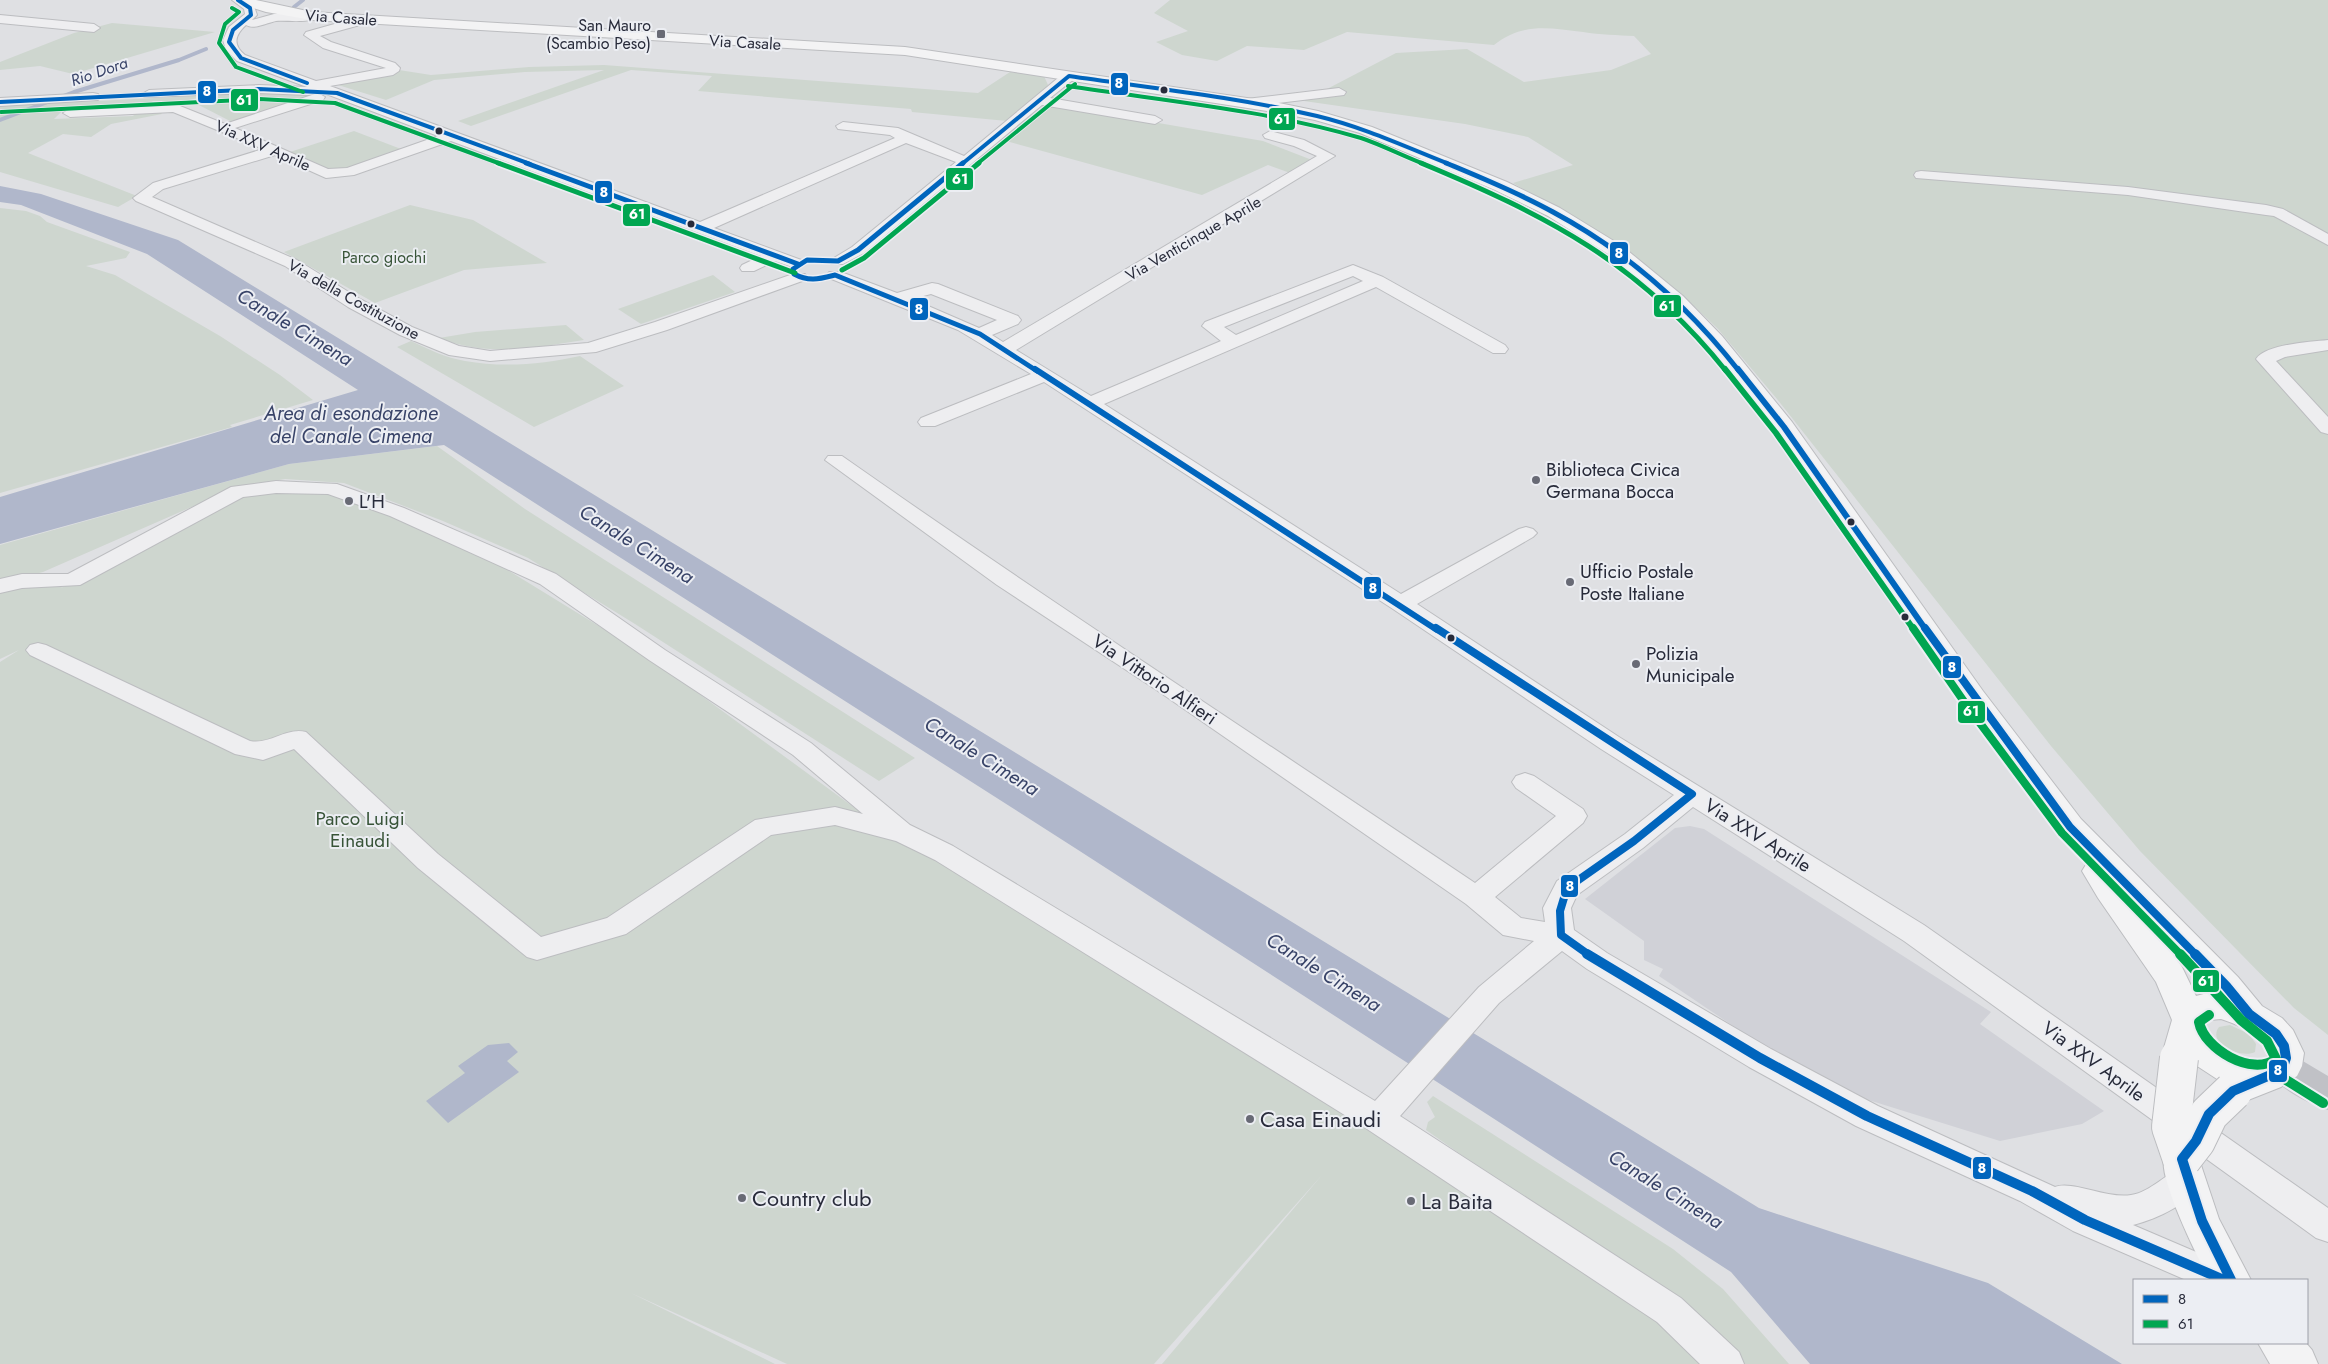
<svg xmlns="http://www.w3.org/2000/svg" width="2328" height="1364" font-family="Jost,sans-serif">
  <rect width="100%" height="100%" fill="#dfe0e3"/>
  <path fill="#d0d1d7" d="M1690,826L1704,829L1991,1012L1980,1024L2104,1111L2082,1124L2000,1141L1862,1098L1745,1034L1659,976L1663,969L1644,960V941L1585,899L1675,828Z"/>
  <g fill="#ced6cf">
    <path d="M1170,0H2328V1035L2294,1008L2140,851L2051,746L1777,399L1718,329L1695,307L1622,247L1513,183L1573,165L1528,137L1465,124L1304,101L1396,53L1467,49L1524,82L1611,70L1651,54L1634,36C1618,35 1600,35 1583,32C1549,28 1523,22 1494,45L1347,32L1304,50L1247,46L1217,61L1182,55L1156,42L1188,31L1154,13Z"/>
    <path d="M112,23L215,32L73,74L40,66L0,70V62L74,33Z"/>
    <path d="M604,65L978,93L1010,72L1044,76L1048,85L1007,121L912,112L911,109L698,91L712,76L631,70L471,126L458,121L604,70L525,72L434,80L386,100L335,84L399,70L431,75L529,67Z"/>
    <path d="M264,92L312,96L232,122L191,101L226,94Z"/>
    <path d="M212,95L184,101H153L142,107L63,110L54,119L133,116L138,111H159L162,114L111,124L91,137L63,134L28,153L137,196L118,207L0,172V106Z"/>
    <path d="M1048,104L1263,141L1312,160L1293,174L1268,165L1202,195L1006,141Z"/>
    <path d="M354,131L401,149L344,170H328L287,153Z"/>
    <path d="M410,205L473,220L547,263L464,270L375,303L284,252Z"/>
    <path d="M0,208L26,211L40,216L47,222L130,252L126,258L86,266L115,275L220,336L280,375L313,400L230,425L232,427L0,493Z"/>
    <path d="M713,275L735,292L641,324L618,309Z"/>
    <path d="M566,325L584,340C534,348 487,357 439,338L475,332Z"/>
    <path d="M411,341C428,349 446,358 465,361C504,368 543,364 580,356L624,386L534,427L397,347Z"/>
    <path d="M437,446L525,509L915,758L879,781L635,624L528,558L443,521L344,483L285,479L235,488L43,572L0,583V545L289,464Z"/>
    <path d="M292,490L340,496L425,530L506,569L646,655L904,844L948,865L1313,1092L1669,1330L1700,1364H1162L1322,1175L1154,1364H787L631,1293L775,1364H0V662L19,650L0,659V589L19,584L63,586L61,588L238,494Z"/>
    <path d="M2230,1025L2249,1034L2256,1044L2255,1052C2242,1059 2206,1044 2219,1027Z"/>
    <path d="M1433,1096L1673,1249L1723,1289L1789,1364H1731L1669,1301L1426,1130L1428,1122L1435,1117L1427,1102Z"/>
  </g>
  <g fill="#b0b7cb">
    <path d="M0,186L41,194L178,240L1759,1208L1988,1283L2122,1364H1810L1731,1272L1075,848L444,445L289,464L0,544V497L358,390L147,254L21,205L0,202Z"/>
    <path d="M509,1043L518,1052L507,1061L519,1072L448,1123L426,1101L465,1073L458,1066L488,1045Z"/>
  </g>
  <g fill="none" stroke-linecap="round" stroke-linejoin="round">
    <g stroke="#b0b7cb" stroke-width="4">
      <path d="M294,7L303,0"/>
      <path d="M0,120L74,92L179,60L206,49"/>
    </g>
    <defs>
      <g id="street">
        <path d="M232,0H246L254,6L257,15L252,20L274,14H316L318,16C310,24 287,20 276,21C266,23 254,30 246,25C234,36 233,45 245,55L316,81L386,68L323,48L304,35L306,32L363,16H371V22L320,36L331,42L395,63L400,68L399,71L393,75L330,86L700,222L895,138L890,135L838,129L836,126L843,122L898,128L964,156L1064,73H1074L1075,76L1074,79L1050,98L1155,116L1162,120L1155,124L1042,105L864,253L843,264H831L829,261L852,247L956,162L906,143L714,228L804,261L806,264L798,269L775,261L754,271H742L740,268L742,265L761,256L451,141L354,175L326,178L275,155L163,189L152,197L297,260L360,299L412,327L459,346L490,351L588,343L655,322L793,274H805L807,277L805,280L667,330L596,352L490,361L449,355L400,335L348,307L285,266L136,201L133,198L153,183L263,149L173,112L70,117L63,113L70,109L175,104L225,124L318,93L325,97L323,100L235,128L328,169L347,168L438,136L313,89V94L308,95L259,93L144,97L142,94L149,90L259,85L307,87L237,61L226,50L223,40L229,27L245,14L244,9Z"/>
        <path d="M0,15L94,24L100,28L94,32L0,23Z"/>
        <path d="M1339,88L1346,92L1344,95L1246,107L1239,103L1246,99Z"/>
        <path d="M93,93L98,94L100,97L98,100L0,106V98Z"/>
        <path d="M1270,131L1304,140L1335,156L1016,350L1091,396L1221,341L1202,326L1205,322L1353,265L1383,277L1505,345L1508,349L1505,353H1493L1376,287L1104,404L1401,594L1519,529L1526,527L1533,529L1537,533L1533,537L1417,604L1619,737L1924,925L2328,1208V1242L2316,1238L1904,941L1693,807L1643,848L1577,895L1571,908L1574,930L1607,953L1771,1049L1878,1106L2055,1187C2072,1180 2107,1199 2131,1195C2151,1192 2167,1172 2186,1166L2198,1170L2202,1180C2192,1203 2157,1219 2133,1225L2236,1269L2241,1280H2186L2073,1231L2020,1201L1856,1126L1749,1067L1587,969L1562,951L1499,1003L1400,1116L1681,1298L1739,1352L1744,1364H1700L1657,1322L1367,1129L935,860L896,841L835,825L771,835L626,934L537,960L527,957L418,868L294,749L263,760L235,754L30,655L26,650L30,645L38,643L46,645L250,741C270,745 286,727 306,732L438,854L541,937L607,918L755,820L835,807L863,814L793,755L649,660L540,584L390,516L328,494L276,493L243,497L80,585L22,588L0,593V579L22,574H68L231,487L276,481L337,484L404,508L556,574L665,650L811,743L910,825L953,846L1375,1101L1479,987L1534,941L1503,935L1466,904L1158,691L997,585L825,460L828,456H842C1050,602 1264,741 1475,883L1556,816L1516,788L1512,782L1516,776L1525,773L1534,776L1583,809L1587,816L1583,823L1495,897L1521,918L1545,922L1543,908L1557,881L1625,834L1674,795L1601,749L1393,609L1044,382L935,426H921L918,422L921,418L1031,374L958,330L829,278L827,275L829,272H841L897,293L932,283L938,284L1018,316L1021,320L1018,324L992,335L1003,342L1317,156L1294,146L1265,138L1263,135ZM1353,276L1363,281L1236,335L1224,327ZM931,294L997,320L979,328L912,299Z"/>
        <path d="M1921,171L2128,187L2266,205L2283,209L2328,234V245L2274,216L2266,215L2128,195L1916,178L1914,175L1916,172Z"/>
        <path d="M2328,340V350L2285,357L2276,361L2328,417V434L2321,432L2256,359C2266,344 2310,342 2328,340Z"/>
      </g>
      <g id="primary">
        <path d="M236,0H256L312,12L905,47L1274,102L1318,111L1372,127L1507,182L1560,208L1622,246L1683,296L1722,336L1792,422L1983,691L2081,819L2238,977L2262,1006L2282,1018L2293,1030L2304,1053L2302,1066L2297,1076L2281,1087L2233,1106L2220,1102L2215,1091L2220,1081L2194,1064L2191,1068L2179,1073L2167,1068L2161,1058L2172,1020L2156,982L2098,898L2082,871L2087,863L2059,835L1963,703L1776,432L1708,344L1669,304L1608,254L1548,216L1495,190L1360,133L1315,120L1274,112L905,55L312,20L266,12L238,3ZM2168,948L2211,992L2196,996L2182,967ZM2221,1019C2237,1024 2271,1038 2267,1059L2263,1062C2239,1059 2217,1049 2205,1026L2210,1020Z"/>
        <path d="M2182,1143L2195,1147L2219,1219L2251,1280H2210C2198,1259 2159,1180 2164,1158C2165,1154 2167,1151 2169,1147Z"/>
        <path d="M2258,1343H2306L2312,1350L2318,1364H2270Z"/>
      </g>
    </defs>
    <use href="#street" stroke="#bcbdc0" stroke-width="2"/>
    <use href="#primary" stroke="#bcbdc0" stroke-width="2"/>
    <use href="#street" fill="#eeeef0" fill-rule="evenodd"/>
    <path fill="#c0c1c6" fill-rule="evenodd" d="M2283,1052L2296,1057L2328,1076V1110C2307,1103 2275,1087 2265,1067L2270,1057Z"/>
    <use href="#primary" fill="#f3f3f4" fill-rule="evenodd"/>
    <defs>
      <g id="primary-bridge">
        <path d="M2179,1058L2171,1127L2182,1159"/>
        <path d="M2182,1159L2196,1141L2209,1114L2233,1091"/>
      </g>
    </defs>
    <use href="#primary-bridge" stroke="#bcbdc0" stroke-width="40" stroke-linecap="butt"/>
    <use href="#primary-bridge" stroke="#f3f3f4" stroke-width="38"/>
    <defs>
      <g id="bus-1-far4">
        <path d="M238,0L250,8L251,15L233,30L229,42L241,58L307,83"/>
        <path d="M0,102L259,89L337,93L530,164"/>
        <path d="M962,164L1069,76C1151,88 1236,97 1317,116C1363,127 1406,147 1449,164"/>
      </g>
      <g id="bus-1-far3">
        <path d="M526,163L798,264"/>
        <path d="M963,163L858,250L838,261L807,260L793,269L794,274C809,282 819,279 835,275L980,334L1037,371"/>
        <path d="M1446,163C1482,178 1519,193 1553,212C1626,251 1688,306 1739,371"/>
      </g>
      <g id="bus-1-far2">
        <path d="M1035,369L1437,630"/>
        <path d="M1738,369L1784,427L1926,630"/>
      </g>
      <g id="bus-1-far1">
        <path d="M1436,628L1692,794L1634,841L1567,888L1560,911L1561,935L1589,955"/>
        <path d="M1925,628L2070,827L2196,955"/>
      </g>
      <g id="bus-1">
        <path d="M1587,954L1760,1058L1867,1116L2032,1191L2085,1220L2224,1280"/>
        <path d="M2195,954L2226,986L2249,1014L2276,1034L2284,1046L2286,1058L2283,1067L2275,1073L2233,1091L2209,1114L2196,1141L2182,1159L2202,1221L2231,1280"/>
      </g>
      <g id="bus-2-far4">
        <path d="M232,8L239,12L225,24L219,43L236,67L303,92"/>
        <path d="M1068,86C1165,101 1266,110 1361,138C1382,145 1403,156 1424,164"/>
        <path d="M1,112L259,99L335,103L501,164"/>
        <path d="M977,164L1075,84"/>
      </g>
      <g id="bus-2-far3">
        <path d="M498,163L795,273"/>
        <path d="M1421,163C1546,215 1639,262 1726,371"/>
        <path d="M842,270L864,258L979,163"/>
      </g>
      <path id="bus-2-far2" d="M1725,369L1776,433L1914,630"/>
      <path id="bus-2-far1" d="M1913,628L1965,703L2062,833L2181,955"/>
      <g id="bus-2">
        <path d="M2180,954L2241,1020L2267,1041L2276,1059C2252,1077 2204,1049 2199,1022L2209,1015"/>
        <path d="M2278,1075L2323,1103"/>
      </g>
    </defs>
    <use href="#bus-1-far4" stroke="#eceef3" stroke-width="5.5"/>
    <use href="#bus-1-far3" stroke="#eceef3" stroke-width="8"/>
    <use href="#bus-1-far2" stroke="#eceef3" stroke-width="9"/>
    <use href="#bus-1-far1" stroke="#eceef3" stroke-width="12"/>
    <use href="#bus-1" stroke="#eceef3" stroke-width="14"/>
    <use href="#bus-2-far4" stroke="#eceef3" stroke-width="5.5"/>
    <use href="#bus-2-far3" stroke="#eceef3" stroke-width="8"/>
    <use href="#bus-2-far2" stroke="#eceef3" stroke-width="9"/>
    <use href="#bus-2-far1" stroke="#eceef3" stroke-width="12"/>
    <use href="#bus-2" stroke="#eceef3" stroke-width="14"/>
    <use href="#bus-1-far4" stroke="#0065bd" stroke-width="4"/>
    <use href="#bus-1-far3" stroke="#0065bd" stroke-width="5"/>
    <use href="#bus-1-far2" stroke="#0065bd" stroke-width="6"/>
    <use href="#bus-1-far1" stroke="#0065bd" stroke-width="8"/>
    <use href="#bus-1" stroke="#0065bd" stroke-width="10"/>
    <use href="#bus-2-far4" stroke="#00a651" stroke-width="4"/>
    <use href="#bus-2-far3" stroke="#00a651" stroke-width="5"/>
    <use href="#bus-2-far2" stroke="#00a651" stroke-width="6"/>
    <use href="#bus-2-far1" stroke="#00a651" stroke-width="8"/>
    <use href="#bus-2" stroke="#00a651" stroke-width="10"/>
  </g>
  <g fill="#686a75" stroke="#eceef3" stroke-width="2">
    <rect x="656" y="29" width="10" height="10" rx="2.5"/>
    <circle cx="1536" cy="480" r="5"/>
    <circle cx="349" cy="501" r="5"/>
    <circle cx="1570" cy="582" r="5"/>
    <circle cx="1636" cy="664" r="5"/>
    <circle cx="1250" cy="1119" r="5"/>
    <circle cx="742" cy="1198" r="5"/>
    <circle cx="1411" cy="1201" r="5"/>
  </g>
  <g fill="#282b3a" stroke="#eceef3" stroke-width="2">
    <circle cx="1164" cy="90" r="4.5"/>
    <circle cx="439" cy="131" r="4.5"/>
    <circle cx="691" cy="224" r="4.5"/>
    <circle cx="1851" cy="522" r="4.5"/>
    <circle cx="1905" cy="617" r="4.5"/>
    <circle cx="1451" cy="638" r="4.5"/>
  </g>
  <g text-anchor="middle" stroke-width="4" stroke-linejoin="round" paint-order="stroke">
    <g font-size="16" fill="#282b3a" stroke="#eceef3">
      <text transform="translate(341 17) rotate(4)" y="6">Via Casale</text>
      <text transform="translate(745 42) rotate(3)" y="6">Via Casale</text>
      <text transform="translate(263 145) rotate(24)" y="6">Via XXV Aprile</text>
      <text transform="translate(1193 238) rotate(-30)" y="6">Via Venticinque Aprile</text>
      <text transform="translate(354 299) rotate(29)" y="6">Via della Costituzione</text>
    </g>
    <g font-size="16" fill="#282b3a" stroke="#eceef3" text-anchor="end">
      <text x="651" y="31">San Mauro<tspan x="651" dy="18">(Scambio Peso)</tspan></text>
    </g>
    <g font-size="16" font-style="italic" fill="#384368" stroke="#eceef3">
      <text transform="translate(99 71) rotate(-19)" y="6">Rio Dora</text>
    </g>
    <g font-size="16" fill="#385438" stroke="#eceef3">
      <text x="384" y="263">Parco giochi</text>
    </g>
    <g font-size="19" fill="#282b3a" stroke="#eceef3" text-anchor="start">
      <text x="1546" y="476">Biblioteca Civica<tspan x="1546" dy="22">Germana Bocca</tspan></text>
      <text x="359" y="508">L'H</text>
      <text x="1580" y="578">Ufficio Postale<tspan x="1580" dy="22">Poste Italiane</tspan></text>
      <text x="1646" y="660">Polizia<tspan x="1646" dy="22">Municipale</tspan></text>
    </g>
    <g font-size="19" fill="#282b3a" stroke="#eceef3">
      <text transform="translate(1155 679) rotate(34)" y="7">Via Vittorio Alfieri</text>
      <text transform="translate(1758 835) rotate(32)" y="7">Via XXV Aprile</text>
      <text transform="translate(2094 1061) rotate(36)" y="7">Via XXV Aprile</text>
    </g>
    <g font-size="19" fill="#385438" stroke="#eceef3">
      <text x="360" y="825">Parco Luigi<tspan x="360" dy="22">Einaudi</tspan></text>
    </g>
    <g font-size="20" font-style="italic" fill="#384368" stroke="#eceef3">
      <text transform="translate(295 327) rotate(31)" y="7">Canale Cimena</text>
      <text x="351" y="420">Area di esondazione<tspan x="351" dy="23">del Canale Cimena</tspan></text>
      <text transform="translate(637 544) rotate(32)" y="7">Canale Cimena</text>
      <text transform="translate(982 756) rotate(32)" y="7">Canale Cimena</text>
      <text transform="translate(1324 972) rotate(32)" y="7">Canale Cimena</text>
      <text transform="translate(1666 1189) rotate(32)" y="7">Canale Cimena</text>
    </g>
    <g font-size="22" fill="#282b3a" stroke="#eceef3" text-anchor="start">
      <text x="1260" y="1127">Casa Einaudi</text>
      <text x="752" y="1206">Country club</text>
      <text x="1421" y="1209">La Baita</text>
    </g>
  </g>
  <g stroke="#eceef3" stroke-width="2">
    <rect x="1110" y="72" width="19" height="24" rx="5" fill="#0065bd"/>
    <rect x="197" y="80" width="20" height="24" rx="5" fill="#0065bd"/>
    <rect x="230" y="88" width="29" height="24" rx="5" fill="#00a651"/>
    <rect x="1268" y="107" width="28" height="24" rx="5" fill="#00a651"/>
    <rect x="945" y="167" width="29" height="24" rx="5" fill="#00a651"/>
    <rect x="594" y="180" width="19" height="24" rx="5" fill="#0065bd"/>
    <rect x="622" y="203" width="29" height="24" rx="5" fill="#00a651"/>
    <rect x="1609" y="241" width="20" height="24" rx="5" fill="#0065bd"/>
    <rect x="1653" y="294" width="29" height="24" rx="5" fill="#00a651"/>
    <rect x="909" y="297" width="20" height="24" rx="5" fill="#0065bd"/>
    <rect x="1363" y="576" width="19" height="24" rx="5" fill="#0065bd"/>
    <rect x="1942" y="655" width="20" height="24" rx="5" fill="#0065bd"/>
    <rect x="1957" y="700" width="29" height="24" rx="5" fill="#00a651"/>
    <rect x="1560" y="874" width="19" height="24" rx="5" fill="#0065bd"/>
    <rect x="2192" y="969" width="28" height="24" rx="5" fill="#00a651"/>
    <rect x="2268" y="1059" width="20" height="24" rx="5" fill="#0065bd"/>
    <rect x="1972" y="1156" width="20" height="24" rx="5" fill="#0065bd"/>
  </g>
  <g font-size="14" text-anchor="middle" font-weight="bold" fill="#fff">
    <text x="1119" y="88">8</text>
    <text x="207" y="96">8</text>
    <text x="244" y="105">61</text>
    <text x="1282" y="124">61</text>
    <text x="960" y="184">61</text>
    <text x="604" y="197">8</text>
    <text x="637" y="219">61</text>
    <text x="1619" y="258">8</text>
    <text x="1667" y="311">61</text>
    <text x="919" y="314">8</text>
    <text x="1373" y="593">8</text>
    <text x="1952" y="672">8</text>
    <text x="1971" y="716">61</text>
    <text x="1570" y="891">8</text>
    <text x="2206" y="986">61</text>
    <text x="2278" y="1075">8</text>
    <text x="1982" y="1173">8</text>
  </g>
  <rect x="2133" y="1279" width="175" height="65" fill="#eceef3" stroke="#9ea0a9"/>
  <rect x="2143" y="1295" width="25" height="8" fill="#0065bd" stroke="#9ea0a9"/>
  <text x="2178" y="1304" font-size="15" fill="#282b3a">8</text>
  <rect x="2143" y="1320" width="25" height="8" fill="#00a651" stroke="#9ea0a9"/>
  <text x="2178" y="1329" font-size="15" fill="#282b3a">61</text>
</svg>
